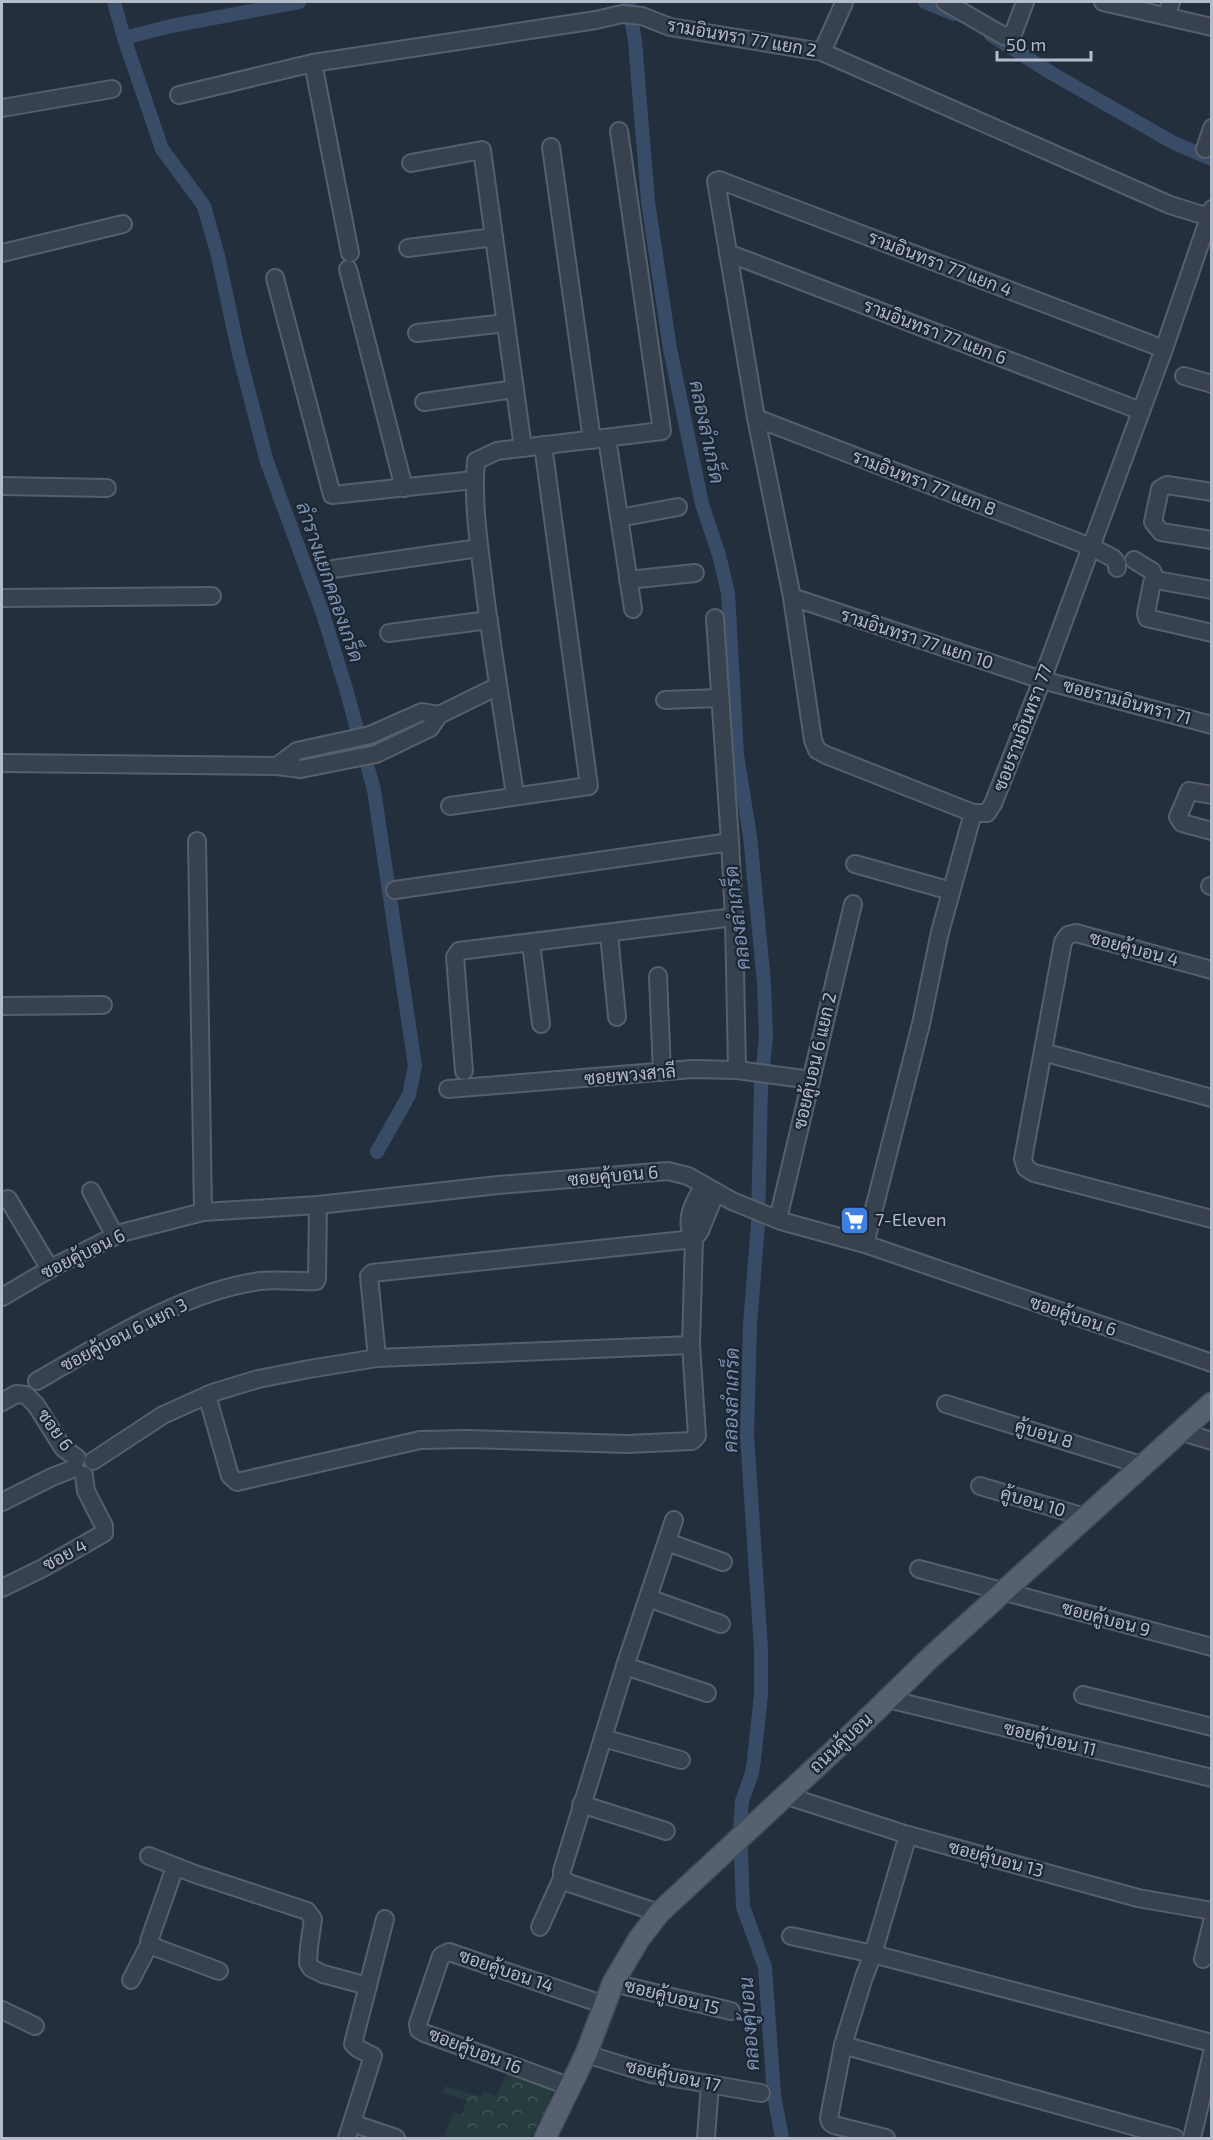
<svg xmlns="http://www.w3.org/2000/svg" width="1213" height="2140" font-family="'Exo 2',Sarabun,sans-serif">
  <defs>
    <pattern id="park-crowns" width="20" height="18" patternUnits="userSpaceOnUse" patternTransform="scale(1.5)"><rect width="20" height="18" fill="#263c3f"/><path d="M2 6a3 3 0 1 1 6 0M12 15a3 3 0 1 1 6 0" fill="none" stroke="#435659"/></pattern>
  </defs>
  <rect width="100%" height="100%" fill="#242f3e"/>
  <path fill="url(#park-crowns)" d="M509,2070L553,2083L548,2105L530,2138H443L454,2113L461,2115L467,2101L442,2092L445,2086L482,2097L484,2091L496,2097Z"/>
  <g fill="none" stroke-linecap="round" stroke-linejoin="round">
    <g stroke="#394c67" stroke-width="14">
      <path d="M114,2L124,38L171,26L299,2"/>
      <path d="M628,2L635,41L648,202L670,349L702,504L719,555L728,593L737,755L750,836L764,983L766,1037L761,1086L758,1224L750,1325L747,1435L761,1649V1695L754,1760L752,1773L742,1801L740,1828L743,1907L765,1967L774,2095L782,2138"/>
      <path d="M925,2L954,14"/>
      <path d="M991,35L1053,74L1174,143L1212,159"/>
      <path d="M124,38L162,149L204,206L218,256L239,354L267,462L323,614L346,689L374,790L415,1066L409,1095L377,1152"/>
    </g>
    <defs>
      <g id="minor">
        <path d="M945,2L1004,36L1013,34L1025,2"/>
        <path d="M1103,2L1212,27"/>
        <path d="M1166,16L1171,2"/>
        <path d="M822,52L844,3"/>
        <path d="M313,63L350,253"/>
        <path d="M179,95L313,63L596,20L622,14L642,16L670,27L822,52L1170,205L1209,217"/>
        <path d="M2,108L112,89"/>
        <path d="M551,147L592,440"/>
        <path d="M1205,149L1212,128"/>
        <path d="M411,163L482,150L523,448"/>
        <path d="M408,248L494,237"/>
        <path d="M2,253L123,224"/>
        <path d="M728,253L1141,411"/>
        <path d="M348,269L404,488"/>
        <path d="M275,278L332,495L474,480"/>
        <path d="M417,333L506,323"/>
        <path d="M1184,376L1212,384"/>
        <path d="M424,402L515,389"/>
        <path d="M756,418L1091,547L1113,558L1117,563V568"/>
        <path d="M607,438L633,609"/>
        <path d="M2,486L107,488"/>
        <path d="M1212,492L1167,485L1160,489L1153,522L1161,532L1212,540"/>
        <path d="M619,518L678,507"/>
        <path d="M1134,560L1152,571L1156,580"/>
        <path d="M333,569L479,548"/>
        <path d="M628,580L695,573"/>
        <path d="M1156,580L1152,583L1146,614L1147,618L1212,633"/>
        <path d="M1156,580L1212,590"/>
        <path d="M792,597L1042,680L1212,725"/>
        <path d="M2,598L212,596"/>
        <path d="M715,618L730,842"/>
        <path d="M389,633L489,620"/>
        <path d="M665,700L719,698"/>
        <path d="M422,712L439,715L430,728L376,754L301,769L277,766L297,751L370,735Z"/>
        <path d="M439,715L498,686"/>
        <path d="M2,763L277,766"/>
        <path d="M515,795C505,728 494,661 485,594C480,550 472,505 476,461L497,451L662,431L619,131"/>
        <path d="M1212,795L1189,791L1178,817L1182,823L1212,831"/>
        <path d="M450,806L589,786L543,445"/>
        <path d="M973,813L826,755L817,750L813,740L792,597L756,418L716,181L719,180L1164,349"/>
        <path d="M197,841L203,1212"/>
        <path d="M855,864L951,891"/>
        <path d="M1210,886H1212"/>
        <path d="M395,890L730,842L734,917L737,1070"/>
        <path d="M609,934L617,1017"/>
        <path d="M531,943L541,1024"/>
        <path d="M1212,970L1076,933L1068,935L1063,942L1023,1159L1026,1168L1034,1173L1212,1219"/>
        <path d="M658,976L662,1072"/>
        <path d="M2,1006L103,1005"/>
        <path d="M1043,1052L1212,1098"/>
        <path d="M464,1071L455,957L459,951L734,917"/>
        <path d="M448,1089L693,1069L737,1070L811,1080"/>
        <path d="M91,1191L115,1236"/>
        <path d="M8,1199L50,1269"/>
        <path d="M778,1219L853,904"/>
        <path d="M865,1244L921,1024L940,932L973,813H987L993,804L1042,680L1164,349L1212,209"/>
        <path d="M2,1297L55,1266L121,1233L203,1212L318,1205L498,1185L668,1171L688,1176L732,1201L781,1221L865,1244L1212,1363"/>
        <path d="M377,1358L369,1276L372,1273L694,1239L700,1231L716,1192"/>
        <path d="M37,1381C103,1343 184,1291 260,1281C279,1279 297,1282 316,1281L317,1279L318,1205"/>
        <path d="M207,1395L230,1476L237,1482L420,1440L469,1439L627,1444L692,1441L697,1436L691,1345L694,1239C683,1220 694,1202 704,1185"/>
        <path d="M2,1402L16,1394L26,1395L36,1405L63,1448L77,1458"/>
        <path d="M946,1404L1141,1465"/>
        <path d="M1179,1431L1212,1441"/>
        <path d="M93,1461L163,1415L212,1393L258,1379L309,1369L377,1358L691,1345"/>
        <path d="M980,1486L1085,1517"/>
        <path d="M2,1502L52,1477L75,1468"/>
        <path d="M667,1542L723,1562"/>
        <path d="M919,1569L1212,1647"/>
        <path d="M2,1588L43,1568L104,1533V1526L86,1491L84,1475"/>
        <path d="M648,1598L721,1624"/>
        <path d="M625,1666L707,1693"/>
        <path d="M1083,1695L1212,1727"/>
        <path d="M888,1699L1212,1778"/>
        <path d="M603,1738L681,1760"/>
        <path d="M784,1795L908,1835L1138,1898L1212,1911"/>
        <path d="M581,1804L666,1831"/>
        <path d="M149,1856L195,1874L307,1911L313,1919L309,1947L308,1963L311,1968L323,1974L368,1986"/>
        <path d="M659,1913L569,1883L562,1878V1871L625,1666L674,1520"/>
        <path d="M540,1927L562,1878"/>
        <path d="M791,1936L873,1954L1212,2043"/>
        <path d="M149,1945L219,1971"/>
        <path d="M1203,1959L1212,1922"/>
        <path d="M131,1980L149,1945V1941L175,1867"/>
        <path d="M613,1983L731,2011"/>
        <path d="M2,2010L35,2026"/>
        <path d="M843,2045L1175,2138"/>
        <path d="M586,2054L651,2074L761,2093"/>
        <path d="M571,2087L424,2033L419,2030L418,2024L441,1956L449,1952L605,2005"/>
        <path d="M352,2123L396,2138"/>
        <path d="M347,2138L373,2056L357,2048L353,2044L385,1919"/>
        <path d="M706,2138L710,2084"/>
        <path d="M886,2138L834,2125L830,2122L829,2118L843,2045L864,1977L873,1954L908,1835"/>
        <path d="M1192,2138L1212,2053"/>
      </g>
      <path id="major" d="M545,2138L586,2054L613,1983L639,1939L659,1913L855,1731L931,1657L1212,1403"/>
    </defs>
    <use href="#minor" stroke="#565f6c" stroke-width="20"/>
    <use href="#major" stroke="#414a57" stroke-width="24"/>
    <use href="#minor" stroke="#38414e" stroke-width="16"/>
    <use href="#major" stroke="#56606e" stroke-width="21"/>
  </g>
  <defs>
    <symbol id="supermarket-square" viewBox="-11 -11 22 22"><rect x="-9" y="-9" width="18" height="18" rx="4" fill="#3f7fe0" stroke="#1d2633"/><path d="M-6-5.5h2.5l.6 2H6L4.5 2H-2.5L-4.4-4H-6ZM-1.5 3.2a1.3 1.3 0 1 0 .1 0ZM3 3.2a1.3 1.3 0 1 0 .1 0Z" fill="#fff"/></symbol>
  </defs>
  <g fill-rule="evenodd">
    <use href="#supermarket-square" x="838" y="1204" width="33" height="33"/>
  </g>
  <g text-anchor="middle" stroke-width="4.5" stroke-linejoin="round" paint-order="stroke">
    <g font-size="18" fill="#b4bcc9" stroke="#1d2633">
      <text transform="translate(742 38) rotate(10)" y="6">รามอินทรา 77 แยก 2</text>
      <text transform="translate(940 264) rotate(21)" y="6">รามอินทรา 77 แยก 4</text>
      <text transform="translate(935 332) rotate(21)" y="6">รามอินทรา 77 แยก 6</text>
      <text transform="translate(924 483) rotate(21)" y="6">รามอินทรา 77 แยก 8</text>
      <text transform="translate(917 639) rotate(18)" y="6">รามอินทรา 77 แยก 10</text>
      <text transform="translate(1127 702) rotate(15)" y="6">ซอยรามอินทรา 71</text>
      <text transform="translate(1023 728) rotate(-69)" y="6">ซอยรามอินทรา 77</text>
      <text transform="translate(1134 949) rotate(15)" y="6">ซอยคู้บอน 4</text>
      <text transform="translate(815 1061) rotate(-77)" y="6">ซอยคู้บอน 6 แยก 2</text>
      <text transform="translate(630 1075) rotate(-5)" y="6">ซอยพวงสาลี</text>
      <text transform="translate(613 1176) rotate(-5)" y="6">ซอยคู้บอน 6</text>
      <text transform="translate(83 1254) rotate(-26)" y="6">ซอยคู้บอน 6</text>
      <text transform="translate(1073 1316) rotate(19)" y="6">ซอยคู้บอน 6</text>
      <text transform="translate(124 1335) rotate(-27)" y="6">ซอยคู้บอน 6 แยก 3</text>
      <text transform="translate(55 1430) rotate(54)" y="6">ซอย 6</text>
      <text transform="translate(1044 1434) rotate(17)" y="6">คู้บอน 8</text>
      <text transform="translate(1033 1502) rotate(16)" y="6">คู้บอน 10</text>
      <text transform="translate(65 1555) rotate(-28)" y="6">ซอย 4</text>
      <text transform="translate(1106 1619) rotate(15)" y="6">ซอยคู้บอน 9</text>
      <text transform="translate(1050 1739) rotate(14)" y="6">ซอยคู้บอน 11</text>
      <text transform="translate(841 1743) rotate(-43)" y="6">ถนนคู้บอน</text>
      <text transform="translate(996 1859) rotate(15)" y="6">ซอยคู้บอน 13</text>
      <text transform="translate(506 1971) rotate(19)" y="6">ซอยคู้บอน 14</text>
      <text transform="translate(672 1997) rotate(14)" y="6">ซอยคู้บอน 15</text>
      <text transform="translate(475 2051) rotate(21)" y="6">ซอยคู้บอน 16</text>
      <text transform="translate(673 2076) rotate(12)" y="6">ซอยคู้บอน 17</text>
    </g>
    <g font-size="18" fill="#b4bcc9" stroke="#1d2633" text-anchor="start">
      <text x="875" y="1226">7-Eleven</text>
    </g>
    <g font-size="20" font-style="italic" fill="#7c92b1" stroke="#1d2633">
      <text transform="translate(707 432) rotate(78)" y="7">คลองลำเกร็ด</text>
      <text transform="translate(330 582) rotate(71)" y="7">ลำรางแยกคลองเกร็ด</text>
      <text transform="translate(737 918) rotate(-97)" y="7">คลองลำเกร็ด</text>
      <text transform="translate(731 1400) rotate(-89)" y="7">คลองลำเกร็ด</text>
      <text transform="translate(749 2024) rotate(-94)" y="7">คลองคู้บอน</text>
    </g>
  </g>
  <rect width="1213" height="2140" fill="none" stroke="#b4bcc9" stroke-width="6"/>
  <path d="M997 51v9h94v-9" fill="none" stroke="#b4bcc9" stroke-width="3"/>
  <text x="1006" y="51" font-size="18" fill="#b4bcc9" stroke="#1d2633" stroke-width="4.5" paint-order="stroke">50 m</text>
</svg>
